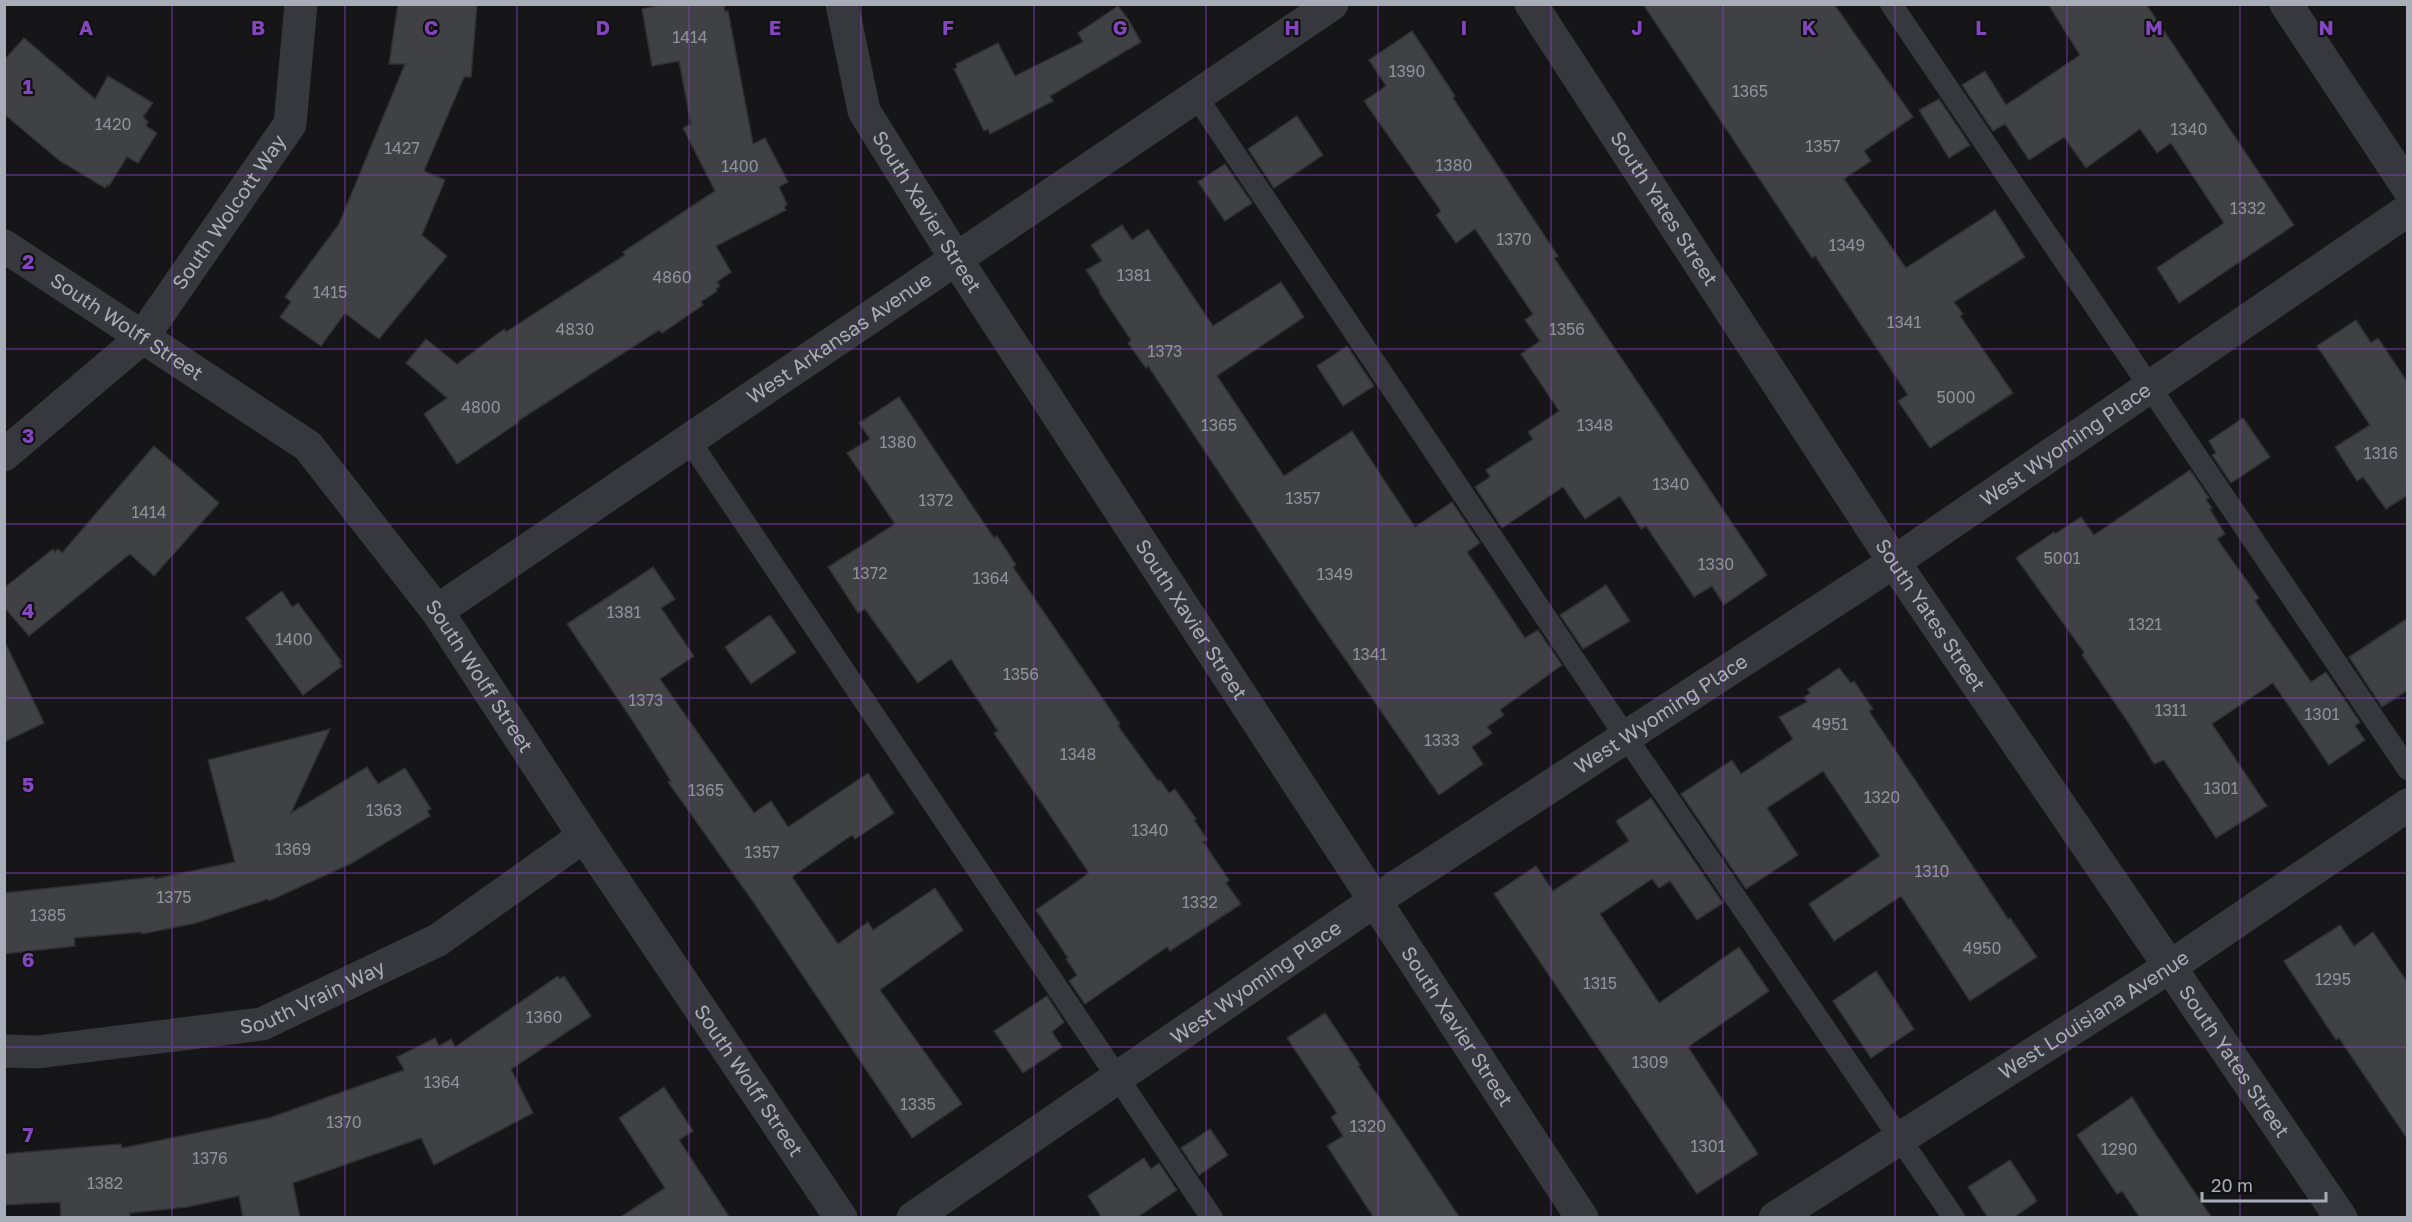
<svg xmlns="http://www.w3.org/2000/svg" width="2412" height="1222" font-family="'Golos Text',sans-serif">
  <rect width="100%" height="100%" fill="#161618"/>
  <g fill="#404145" stroke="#303034" stroke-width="1.5">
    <path d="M398,4H477L471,77H464L424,171L445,180L422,235L447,256L379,339L345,313L321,346L280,317L291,302L285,297L339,224L405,64H389Z"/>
    <path d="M664,4H724L725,12L728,11L753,144L765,138L788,182L779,187L787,204L784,207L786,210L716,246L731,272L717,282L720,286L716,289L717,291L701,302L703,305L662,333L659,330L518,421L519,422L457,464L424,414L447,398L406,363L426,339L457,364L504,329L506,332L625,255L623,252L715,191L683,128L691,124L679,61L652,66L642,9Z"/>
    <path d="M1643,4H1834L1913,117L1864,151L1871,161L1844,179L1906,268L1995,210L2025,257L1954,302L1963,314L1960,316L2013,393L1930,448L1898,401L1908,395L1815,256L1812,258Z"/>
    <path d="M2048,4H2146L2294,225L2179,303L2157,268L2224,223L2171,143L2157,153L2140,129L2086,168L2064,137L2029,160L2005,124L1993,131L1962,85L1985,71L2006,105L2080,55Z"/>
    <path d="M1118,6L1128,19L1141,42L1050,96L1053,101L990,134L988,129L984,131L954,69L957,68L956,64L998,43L1015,76L1083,42L1078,33Z"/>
    <path d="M1412,31L1455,96L1453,98L1558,256L1554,258L1767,575L1724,605L1712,586L1694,597L1646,526L1641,529L1620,496L1585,519L1563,487L1502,528L1475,487L1490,477L1486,470L1533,439L1528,432L1559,411L1521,354L1540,341L1525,320L1533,314L1475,229L1456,243L1436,215L1441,211L1364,101L1386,86L1369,60Z"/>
    <path d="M24,38L95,99L108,76L153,103L143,117L148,122L146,126L157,133L138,163L127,157L109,186L107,185L105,188L60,161L4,114V60Z"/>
    <path d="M1939,99L1970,145L1949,158L1919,110Z"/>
    <path d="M1297,116L1323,155L1274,188L1248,149Z"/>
    <path d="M1225,164L1252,203L1225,221L1198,182Z"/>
    <path d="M1122,225L1132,240L1148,229L1213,326L1281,282L1304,317L1217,376L1284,476L1352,431L1415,527L1452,502L1480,543L1467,552L1488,583L1525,638L1538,630L1562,665L1500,710L1504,715L1487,727L1492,733L1472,747L1483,764L1439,795L1300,594L1148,366L1146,368L1128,343L1131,340L1099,292L1100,291L1086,270L1102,261L1091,245Z"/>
    <path d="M2356,320L2371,343L2378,338L2408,383V495L2386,509L2363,477L2357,481L2335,447L2370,425L2317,346Z"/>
    <path d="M1347,346L1374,386L1343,406L1317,366Z"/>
    <path d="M899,397L994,538L997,536L1016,565L1013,567L1120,724L1118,726L1158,781L1160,780L1169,793L1175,789L1196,819L1194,820L1207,839L1203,842L1229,880L1226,883L1241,904L1170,951L1167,947L1085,1004L1069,981L1077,975L1066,959L1068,958L1036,910L1089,873L994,733L998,731L951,659L918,683L865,609L858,613L828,567L895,524L847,453L870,439L859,423Z"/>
    <path d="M2243,418L2270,457L2231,483L2212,455L2216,453L2209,441Z"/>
    <path d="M154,446L219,503L154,576L130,554L29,636L4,607V588L53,549L55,552L58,549L62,553Z"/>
    <path d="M2190,470L2209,498L2206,500L2212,508L2210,509L2225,534L2217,539L2259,598L2255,601L2311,682L2326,672L2360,722L2355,726L2365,740L2329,765L2273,683L2212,724L2267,806L2216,838L2164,760L2154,764L2130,725L2082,655L2084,652L2016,558L2054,532L2055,534L2081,517L2094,535Z"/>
    <path d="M653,567L675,599L661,608L694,656L660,679L754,813L771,801L788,827L868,773L894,813L855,839L852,835L792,877L838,944L868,922L873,930L935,888L963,930L880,990L962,1104L912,1138L754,903L668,782L671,781L632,720L567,624Z"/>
    <path d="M1606,585L1630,621L1583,649L1560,615Z"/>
    <path d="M282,591L292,607L298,603L341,661L339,662L342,666L303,695L246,618Z"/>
    <path d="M770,615L796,652L751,684L725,647Z"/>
    <path d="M2408,618V690L2382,707L2349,657Z"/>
    <path d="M4,640L44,723L4,742Z"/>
    <path d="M1839,668L1851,683L1854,681L1873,709L1869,711L2008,919L2010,918L2037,957L1970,1001L1901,896L1834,941L1809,904L1880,856L1823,771L1767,808L1798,855L1746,889L1681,794L1732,760L1741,774L1793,739L1779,717L1807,702L1804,697L1810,693L1808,689Z"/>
    <path d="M330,729L291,813L367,767L378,784L405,768L431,809L427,811L430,816L352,863L269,901L268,899L196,923L142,934L141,932L74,938L75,946L4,954V893L154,877V879L235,862L208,760Z"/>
    <path d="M1651,798L1723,903L1697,920L1670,881L1659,888L1652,879L1600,914L1659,1003L1739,947L1769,991L1688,1047L1758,1154L1697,1194L1494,894L1536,866L1553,891L1629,841L1616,821Z"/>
    <path d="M2340,925L2354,946L2373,932L2408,983V1140L2339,1038L2336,1040L2284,961Z"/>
    <path d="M1876,971L1914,1029L1871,1058L1833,1001Z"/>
    <path d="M558,976L560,979L564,976L591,1016L511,1069L533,1113L434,1165L421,1138L293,1183L300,1218H243L239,1196L187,1207L130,1213V1218H61L60,1202L4,1205V1154L121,1144L122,1148L269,1118L404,1070L397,1057L435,1038L439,1046L451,1039L455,1047Z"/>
    <path d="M1047,996L1064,1022L1052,1032L1062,1047L1023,1073L994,1031Z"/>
    <path d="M1325,1013L1360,1065L1358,1066L1460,1218H1374L1327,1146L1343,1136L1331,1117L1337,1113L1287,1038Z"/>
    <path d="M664,1087L693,1131L679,1140L730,1218H619L665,1188L619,1118Z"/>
    <path d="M2132,1097L2154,1132L2212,1218H2140L2122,1191L2117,1194L2077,1135Z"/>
    <path d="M1210,1129L1228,1155L1199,1175L1181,1148Z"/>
    <path d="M1144,1158L1151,1169L1159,1163L1177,1190L1136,1218H1102L1088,1196Z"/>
    <path d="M2010,1160L2037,1201L2013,1218H1988L1968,1187Z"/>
  </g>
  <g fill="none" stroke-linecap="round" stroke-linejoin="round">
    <g stroke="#37383d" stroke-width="22">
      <path d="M1891,4L2408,769"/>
      <path d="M1196,96L1626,737L1954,1218"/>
      <path d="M689,440L1212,1218"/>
    </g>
    <g stroke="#37383d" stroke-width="33">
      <path id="s1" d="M842,4L864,111L956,259L1582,1218"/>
      <path id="s2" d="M1531,4L1894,562L2341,1218"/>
      <path d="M2286,4L2408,188"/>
      <path id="s3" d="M4,246L308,446L437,611L584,836L841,1218"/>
      <path id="s4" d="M4,455L142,338L290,124L301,4"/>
      <path id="s5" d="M437,611L1332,4"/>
      <path id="s6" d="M4,1051L38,1052L262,1024L438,940L584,836"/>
      <path id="s7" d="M913,1218L1376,900L1894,562L2408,210"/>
    </g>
    <path stroke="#37383d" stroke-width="33" id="s8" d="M1775,1218L2171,966L2408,805"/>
  </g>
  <path fill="none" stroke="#8446be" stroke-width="1.5" stroke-opacity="0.55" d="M172,4V1218M345,4V1218M517,4V1218M689,4V1218M861,4V1218M1034,4V1218M1206,4V1218M1378,4V1218M1551,4V1218M1723,4V1218M1895,4V1218M2067,4V1218M2240,4V1218M4,175H2408M4,349H2408M4,524H2408M4,698H2408M4,873H2408M4,1047H2408"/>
  <g text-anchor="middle" stroke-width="4.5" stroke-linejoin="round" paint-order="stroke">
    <g font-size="16" fill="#8e929b">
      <text x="690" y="43">1414</text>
      <text x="1407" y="77">1390</text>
      <text x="1750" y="97">1365</text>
      <text x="113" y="130">1420</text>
      <text x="2189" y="135">1340</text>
      <text x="1823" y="152">1357</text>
      <text x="402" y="154">1427</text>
      <text x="1454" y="171">1380</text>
      <text x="740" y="172">1400</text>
      <text x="2248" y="214">1332</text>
      <text x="1514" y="245">1370</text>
      <text x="1847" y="251">1349</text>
      <text x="1134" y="281">1381</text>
      <text x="672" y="283">4860</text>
      <text x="330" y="298">1415</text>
      <text x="1904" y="328">1341</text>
      <text x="575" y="335">4830</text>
      <text x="1567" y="335">1356</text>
      <text x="1165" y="357">1373</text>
      <text x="1956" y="403">5000</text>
      <text x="481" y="413">4800</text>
      <text x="1219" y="431">1365</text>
      <text x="1595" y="431">1348</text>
      <text x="898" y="448">1380</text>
      <text x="2381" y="459">1316</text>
      <text x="1671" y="490">1340</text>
      <text x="1303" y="504">1357</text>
      <text x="936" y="506">1372</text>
      <text x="149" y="518">1414</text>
      <text x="2062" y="564">5001</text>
      <text x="1716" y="570">1330</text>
      <text x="870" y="579">1372</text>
      <text x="1335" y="580">1349</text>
      <text x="991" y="584">1364</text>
      <text x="624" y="618">1381</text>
      <text x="2145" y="630">1321</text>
      <text x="294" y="645">1400</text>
      <text x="1370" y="660">1341</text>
      <text x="1021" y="680">1356</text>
      <text x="646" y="706">1373</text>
      <text x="2171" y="716">1311</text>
      <text x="2322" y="720">1301</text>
      <text x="1830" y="730">4951</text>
      <text x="1442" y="746">1333</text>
      <text x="1078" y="760">1348</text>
      <text x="2221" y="794">1301</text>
      <text x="706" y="796">1365</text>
      <text x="1882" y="803">1320</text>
      <text x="384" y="816">1363</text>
      <text x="1150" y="836">1340</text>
      <text x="293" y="855">1369</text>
      <text x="762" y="858">1357</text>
      <text x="1932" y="877">1310</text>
      <text x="174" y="903">1375</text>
      <text x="1200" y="908">1332</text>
      <text x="48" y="921">1385</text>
      <text x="1982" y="954">4950</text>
      <text x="2333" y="985">1295</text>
      <text x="1600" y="989">1315</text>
      <text x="544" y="1023">1360</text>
      <text x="1650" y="1068">1309</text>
      <text x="442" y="1088">1364</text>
      <text x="918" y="1110">1335</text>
      <text x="344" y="1128">1370</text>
      <text x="1368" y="1132">1320</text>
      <text x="1708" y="1152">1301</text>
      <text x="2119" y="1155">1290</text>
      <text x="210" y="1164">1376</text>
      <text x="105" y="1189">1382</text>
    </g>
    <g font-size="20" fill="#a8adb8" stroke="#111113">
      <text dy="7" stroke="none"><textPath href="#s2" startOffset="244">South Yates Street</textPath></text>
      <text dy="7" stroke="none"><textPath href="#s4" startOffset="334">South Wolcott Way</textPath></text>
      <text dy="7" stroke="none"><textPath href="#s1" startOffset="228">South Xavier Street</textPath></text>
      <text dy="7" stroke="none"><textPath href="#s3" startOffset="147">South Wolff Street</textPath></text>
      <text dy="7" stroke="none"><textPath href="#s5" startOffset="486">West Arkansas Avenue</textPath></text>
      <text dy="7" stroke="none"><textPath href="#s7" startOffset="1388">West Wyoming Place</textPath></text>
      <text dy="7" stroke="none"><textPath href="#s2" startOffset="730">South Yates Street</textPath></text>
      <text dy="7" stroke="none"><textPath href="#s1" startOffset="714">South Xavier Street</textPath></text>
      <text dy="7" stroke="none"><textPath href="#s3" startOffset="651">South Wolff Street</textPath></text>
      <text dy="7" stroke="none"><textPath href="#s7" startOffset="902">West Wyoming Place</textPath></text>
      <text dy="7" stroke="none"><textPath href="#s7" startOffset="416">West Wyoming Place</textPath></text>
      <text dy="7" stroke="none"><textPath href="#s6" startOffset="316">South Vrain Way</textPath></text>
      <text dy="7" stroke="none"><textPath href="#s8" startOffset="378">West Louisiana Avenue</textPath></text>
      <text dy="7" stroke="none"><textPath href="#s1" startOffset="1200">South Xavier Street</textPath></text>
      <text dy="7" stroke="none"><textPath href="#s2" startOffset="1270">South Yates Street</textPath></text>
      <text dy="7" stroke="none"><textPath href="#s3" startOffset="1137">South Wolff Street</textPath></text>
    </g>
  </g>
  <g font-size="20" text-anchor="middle" font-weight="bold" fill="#8446be" stroke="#111113" stroke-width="4.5" stroke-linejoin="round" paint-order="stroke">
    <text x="86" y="35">A</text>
    <text x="258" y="35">B</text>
    <text x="431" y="35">C</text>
    <text x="603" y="35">D</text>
    <text x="775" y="35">E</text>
    <text x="948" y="35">F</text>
    <text x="1120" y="35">G</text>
    <text x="1292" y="35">H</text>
    <text x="1464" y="35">I</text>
    <text x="1637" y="35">J</text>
    <text x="1809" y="35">K</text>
    <text x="1981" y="35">L</text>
    <text x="2154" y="35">M</text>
    <text x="2326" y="35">N</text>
    <text x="28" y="94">1</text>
    <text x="28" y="269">2</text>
    <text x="28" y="443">3</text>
    <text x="28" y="618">4</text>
    <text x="28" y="792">5</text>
    <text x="28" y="967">6</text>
    <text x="28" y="1142">7</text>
  </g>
  <rect width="2412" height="1222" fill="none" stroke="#a8adb8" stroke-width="12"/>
  <path d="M2202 1192v9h124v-9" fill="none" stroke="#a8adb8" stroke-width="3"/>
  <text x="2211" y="1192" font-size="18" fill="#a8adb8" stroke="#111113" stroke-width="4.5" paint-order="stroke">20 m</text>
</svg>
